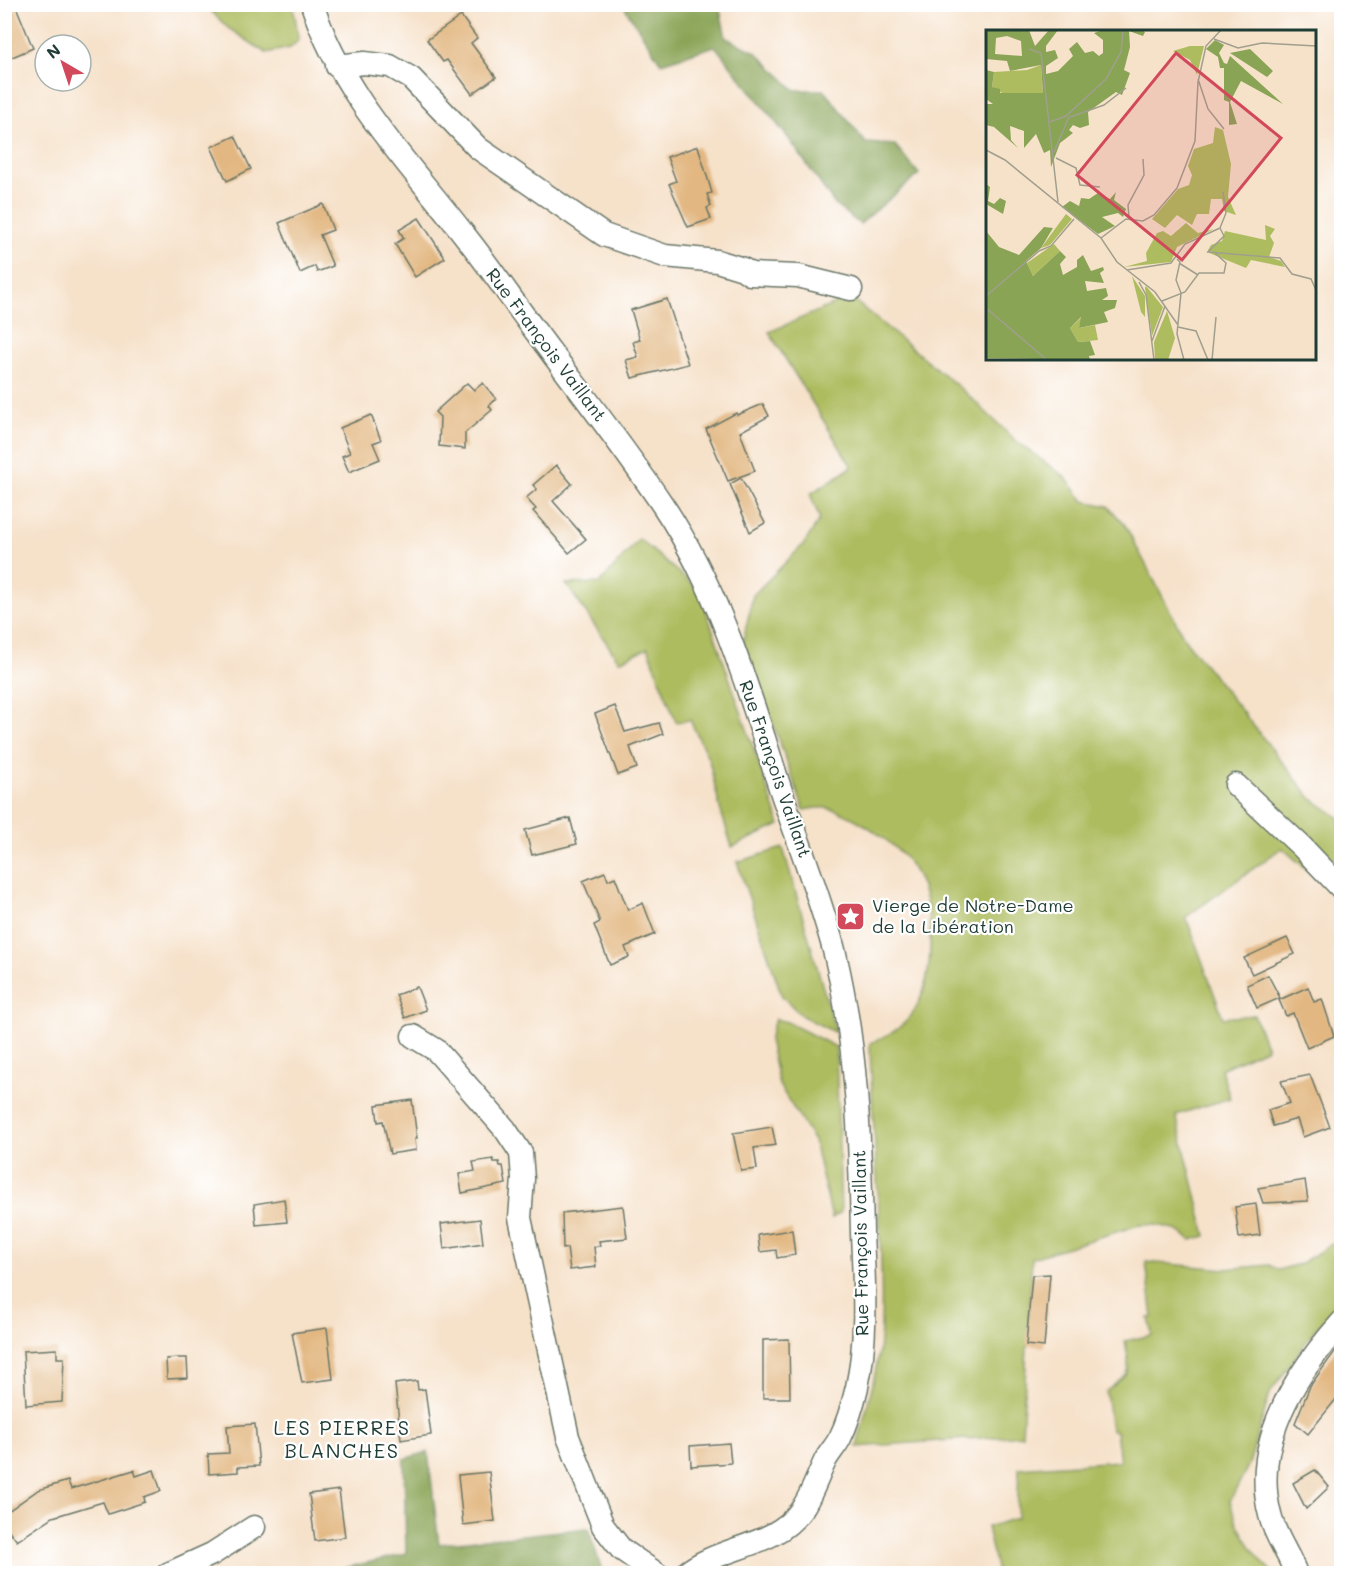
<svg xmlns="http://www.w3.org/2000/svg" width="1346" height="1578" font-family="Mali,sans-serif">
  <rect width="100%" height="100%" fill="#fff"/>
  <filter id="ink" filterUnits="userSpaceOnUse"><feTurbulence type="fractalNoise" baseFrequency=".0167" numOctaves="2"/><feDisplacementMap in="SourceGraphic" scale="12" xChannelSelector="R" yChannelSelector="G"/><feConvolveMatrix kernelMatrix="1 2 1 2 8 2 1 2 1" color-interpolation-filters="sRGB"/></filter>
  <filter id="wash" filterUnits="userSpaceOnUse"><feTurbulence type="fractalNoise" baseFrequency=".008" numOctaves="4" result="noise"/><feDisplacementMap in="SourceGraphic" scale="24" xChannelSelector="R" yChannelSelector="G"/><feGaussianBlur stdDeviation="1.35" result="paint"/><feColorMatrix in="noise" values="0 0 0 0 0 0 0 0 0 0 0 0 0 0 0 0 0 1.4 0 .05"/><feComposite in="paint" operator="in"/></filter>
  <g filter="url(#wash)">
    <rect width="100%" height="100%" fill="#f6e1c9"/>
    <g fill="#adbc5f" stroke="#667c4a" stroke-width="1.5">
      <path d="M205,5H293L299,40L290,48L266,53L228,28Z"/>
      <path d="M850,297L966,393L1015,440L1065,477L1084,501L1108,506L1125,525L1186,641L1311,798L1341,819V899L1282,848L1186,917L1223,1018L1254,1015L1267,1048L1221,1069L1230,1098L1176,1115L1206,1236L1191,1240C1176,1227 1159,1224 1139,1225L1032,1258L1022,1435L857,1447C866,1407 880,1366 881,1326C884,1231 872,1137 870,1043C888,1036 907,1025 916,1008C936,971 935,902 912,867C897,844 853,813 826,808C819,807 811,809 804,810L743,641L753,595L804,544L820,519L810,494L852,467L769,332Z"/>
      <path d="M639,539L699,590L780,825L732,847L720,808L709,760L690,720L676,722L648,648L619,661L566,584L600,583Z"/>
      <path d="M783,848L836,1033L802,1016L782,996L737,862Z"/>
      <path d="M775,1019L787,1022L836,1047L841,1212L832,1218L814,1141L779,1085L769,1040Z"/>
      <path d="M1341,1227V1307L1316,1328L1270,1393L1249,1464L1230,1501C1237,1530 1252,1551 1273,1573H997L987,1527L1017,1518L1019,1468L1120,1461L1116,1431L1111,1430L1106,1392C1131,1371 1131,1373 1125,1341L1152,1335L1149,1318H1153L1146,1262L1225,1269L1269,1265L1278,1270L1300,1264L1338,1240Z"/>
    </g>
    <g fill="#8aa456" stroke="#547045" stroke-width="1.5">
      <path d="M623,5H719L726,38L756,52L795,90H824L866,143L895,145L919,174L860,224L836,206L789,139L715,46L661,63Z"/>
      <path d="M428,1452L439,1544L588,1528L603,1573H321L406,1554L404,1459Z"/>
    </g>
    <g id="blocks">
      <g fill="#e2b781">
        <path d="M4,4H15L33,48L10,58L4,44Z"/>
        <path d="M461,16L477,38L471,43L496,77L472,94L447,60L443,62L427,40Z"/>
        <path d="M235,136L251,169L227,181L211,147Z"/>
        <path d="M698,146L712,193L707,194L711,206L707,208L711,219L688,227L669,184L676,181L667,157Z"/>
        <path d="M323,204L333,230L320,235L333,266L317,272L315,266L300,273L279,223Z"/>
        <path d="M419,218L445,258L415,277L395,244L404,238L399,230Z"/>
        <path d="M667,299L688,364L632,378L626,360L638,357L633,342L640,340L631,310Z"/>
        <path d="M467,383L474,390L483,383L496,399L489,406L492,410L465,433V449L439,446L440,417L435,412Z"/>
        <path d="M763,404L769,416L740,432L755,471L728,481L706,429L736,413L737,415Z"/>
        <path d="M371,415L381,440L373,443L380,459L349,472L342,456L350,453L340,428Z"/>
        <path d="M556,465L572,484L553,501L586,539L569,553L533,511L536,509L526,498L537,489L533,485Z"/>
        <path d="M741,478L765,523L750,532L730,484Z"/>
        <path d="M615,706L625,732L659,723L663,734L630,747L637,768L618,775L595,714Z"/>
        <path d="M570,818L577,844L532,855L525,830Z"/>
        <path d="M605,872L608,880L615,877L628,910L643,903L655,934L625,947L629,957L610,965L594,925L600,922L583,881Z"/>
        <path d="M1287,938L1295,954L1252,974L1244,958Z"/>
        <path d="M1268,975L1280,998L1257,1008L1247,985Z"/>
        <path d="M417,987L426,1010L405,1018L396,995Z"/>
        <path d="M1308,987L1314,1002L1322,999L1334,1036L1307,1048L1293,1013L1286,1016L1279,1000Z"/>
        <path d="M1310,1075L1330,1127L1303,1137L1297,1119L1273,1126L1268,1110L1290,1103L1281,1081Z"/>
        <path d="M412,1100L417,1138H415L416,1150L390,1154L383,1121L378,1122L376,1105Z"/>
        <path d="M772,1127L776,1145L754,1148L757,1169L741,1171L733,1133Z"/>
        <path d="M493,1159L494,1162H499L500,1166H503L506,1184L462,1193L459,1174L475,1171L473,1162Z"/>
        <path d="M1305,1180L1308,1201L1263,1203L1258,1188Z"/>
        <path d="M284,1199L287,1222L256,1225L254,1204Z"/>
        <path d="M1256,1204L1260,1235L1239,1238L1235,1207Z"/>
        <path d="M623,1206L627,1238L599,1241L600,1246L594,1247L596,1267L570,1270L567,1248L563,1249L562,1213Z"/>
        <path d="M480,1219L483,1243L444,1249L441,1224Z"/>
        <path d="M792,1230L795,1255L777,1258L776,1250L760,1252L758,1235Z"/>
        <path d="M1050,1274L1044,1347L1026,1345L1032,1275Z"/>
        <path d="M327,1328L333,1379L302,1383L292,1333Z"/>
        <path d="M789,1339L790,1398H763V1340Z"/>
        <path d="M1341,1343V1393L1308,1434L1295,1423L1310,1386Z"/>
        <path d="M57,1349V1358H64L62,1402L26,1405L23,1351Z"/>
        <path d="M178,1358H187L188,1378L167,1379L166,1359Z"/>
        <path d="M417,1381L418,1390L425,1389L431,1435L401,1440L395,1384Z"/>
        <path d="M255,1424L259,1466L238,1467V1472L209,1474L208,1454L229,1453L227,1426Z"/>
        <path d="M729,1443L731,1463L691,1466L690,1446Z"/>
        <path d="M134,1470L136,1476L154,1470L161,1491L144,1497L145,1502L108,1514L103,1502L53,1517L17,1541L4,1524V1514L38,1490L68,1481L71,1489Z"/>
        <path d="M1315,1470L1329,1487L1306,1509L1293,1483Z"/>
        <path d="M489,1472L495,1521L463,1525L458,1475Z"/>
        <path d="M339,1490L345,1537L315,1541L309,1494Z"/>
      </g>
    </g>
  </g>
  <g filter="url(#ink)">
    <use href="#blocks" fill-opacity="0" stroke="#6a7668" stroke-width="1.5"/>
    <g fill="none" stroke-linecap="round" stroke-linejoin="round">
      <defs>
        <g id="street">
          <path d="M312,4C342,96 408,162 466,237C490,267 512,300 536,332C579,390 624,447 664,507C719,590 748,688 778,782C797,840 820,895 835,954C857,1046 860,1139 862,1233C864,1283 868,1337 857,1387C853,1404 848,1422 840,1438C836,1446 829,1453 825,1461C817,1478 812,1494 802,1509C774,1549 720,1545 685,1574"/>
          <path d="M337,66L364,63L390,66L411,78L478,148L604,235L665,256L717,261L743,269L750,274L798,276L851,289"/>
          <path d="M1236,785L1302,847L1342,889"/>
          <path d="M413,1036L436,1050L505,1129L521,1153L523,1179L520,1218L568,1437L603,1526L621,1549L657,1574"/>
          <path d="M168,1574L212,1554L254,1527"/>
          <path d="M1296,1574C1289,1553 1275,1537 1270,1515C1251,1443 1295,1374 1342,1322"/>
        </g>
      </defs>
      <use href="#street" stroke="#6a7668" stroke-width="25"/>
      <use href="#street" stroke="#fff" stroke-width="22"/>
    </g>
  </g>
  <defs>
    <symbol id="sight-square" viewBox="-11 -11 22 22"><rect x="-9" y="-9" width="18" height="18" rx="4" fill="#d1495b" stroke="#fff"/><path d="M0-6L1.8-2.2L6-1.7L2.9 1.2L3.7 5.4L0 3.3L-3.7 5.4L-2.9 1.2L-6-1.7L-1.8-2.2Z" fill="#fff"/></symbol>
  </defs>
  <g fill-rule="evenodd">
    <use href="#sight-square" x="834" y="900" width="33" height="33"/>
  </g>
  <g text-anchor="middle" stroke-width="4.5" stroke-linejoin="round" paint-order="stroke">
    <g font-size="18" fill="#1f3d34" stroke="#fff">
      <text transform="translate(546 345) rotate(53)" y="6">Rue François Vaillant</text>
      <text transform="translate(775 769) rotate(71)" y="6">Rue François Vaillant</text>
      <text transform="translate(861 1243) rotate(-91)" y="6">Rue François Vaillant</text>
    </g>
    <g font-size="18" fill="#1f3d34" stroke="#fff" text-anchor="start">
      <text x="872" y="912">Vierge de Notre-Dame<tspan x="872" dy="21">de la Libération</tspan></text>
    </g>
    <g font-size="20" letter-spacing="1.5" fill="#1f3d34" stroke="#fff">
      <text x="342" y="1435">LES PIERRES<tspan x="342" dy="23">BLANCHES</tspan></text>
    </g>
  </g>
  <g transform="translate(986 30)">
    <rect width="330" height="330" fill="#f6e1c9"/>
    <path d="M204,16H218L211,45L204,30L187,21ZM55,35L57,63L21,66L6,57L8,42L41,40ZM229,97L237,100L245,134L242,167L250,185L238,181L236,169H225L223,184H211L206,195L191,185L179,198L166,189L192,159L203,155L206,145L202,136L208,119L227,113ZM80,184L86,189L64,215L55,218ZM200,193L212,203L228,199L191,217L185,232L138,237L161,231L160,223L171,203L177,201L185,206ZM279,195L289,199L284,206L288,213L283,227L295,231L299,237L265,230L260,238L221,222L225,215L236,211L239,201L280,210ZM68,214L74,221L47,246L41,233ZM146,246L159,266V287L155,282ZM160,256L177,277L166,306L159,258ZM181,281L189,308L182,330H169L168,312ZM96,287L93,298L109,295L112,310L92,312L84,298Z" fill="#adbc5f"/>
    <path d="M0,0H43L49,16L63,0H72L60,16V22L69,20L72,28L60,36V44L72,41L87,26L83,19L91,12L99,23L107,21L113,26L117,23V10L108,3L117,0H156L159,2L157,6L143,1L144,17L138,40L144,43L136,65L130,62L102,82L103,95L94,98L87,95L83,100L87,103L74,113L65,137L64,120L58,123L50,104L38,118V101L24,96L25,110L32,118L8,97L0,95V74H7L0,69V40L8,42L6,57L14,59V63H57L55,35L24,41L21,31L0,29ZM21,6L35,11L36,26L9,24L10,8ZM229,10L238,15L233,23L238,33L241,34L244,26L297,74L255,51L244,72L251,94L243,95V72L238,70V38H234L232,27L220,19ZM264,19L287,41L281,47L244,23ZM0,154L4,157L2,171L8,174L14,168L20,171L17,184L0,174ZM130,162L128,170L140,179L137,187L132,183L116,187L129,196L112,204L76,177L84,171L93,176L95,168L103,169L112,163L124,169ZM58,197L67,198L55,218L40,231L47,246L74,221L80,227L74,234L77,245L91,237V230L97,225L105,241L117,237L118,240L114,243L118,253L99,251L101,261L120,258L122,266L116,270H131L129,278L118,282L122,292L93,298L95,287L84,298L92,312L104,311L109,325L103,326L104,330L0,328V201L13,217L33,225Z" fill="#8aa456" fill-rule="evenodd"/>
    <path fill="none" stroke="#a09f8d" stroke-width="1.5" d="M228,9L252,18L276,13L330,16M43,19L55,23L72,172M212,49L222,79L238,99M84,87L118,75L140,58M64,92L80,86L120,49L135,22L137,0M0,120L19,130L115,208L131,232L169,262L192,295M68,122L83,87M70,128L90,138L94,155L114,157M143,188L142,175L158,145L157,129M234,198L238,206L222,222L294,228L306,244L325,249L330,260M234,198L240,183L237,162M115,208L140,189L157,191L168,185L191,158L209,111L212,52L220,16L235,0M191,229L194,232L190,250L195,263L191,304L198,330M193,233L212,245M141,240L185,233L199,214L234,198M153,252L160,265L168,330M0,266L53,221L65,216L88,189M176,271L199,262L213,243H238L240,233L228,222M0,278L61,330M192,297L210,301L222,330M166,311L179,276M226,330L230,287"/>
    <path fill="#d1495b" fill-opacity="0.15" stroke="#d1495b" stroke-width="3" d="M190,23L295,108L196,230L91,145Z"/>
    <rect width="330" height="330" fill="none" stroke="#1f3d34" stroke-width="3"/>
  </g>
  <rect width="1346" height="1578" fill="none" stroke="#fff" stroke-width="24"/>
  <g transform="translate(63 63) rotate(321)"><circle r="28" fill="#ffffff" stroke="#a5b1ae" stroke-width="1.5"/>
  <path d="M0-4.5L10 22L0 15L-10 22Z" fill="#d1495b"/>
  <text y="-9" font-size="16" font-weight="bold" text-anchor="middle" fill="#1f3d34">N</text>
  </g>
</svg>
